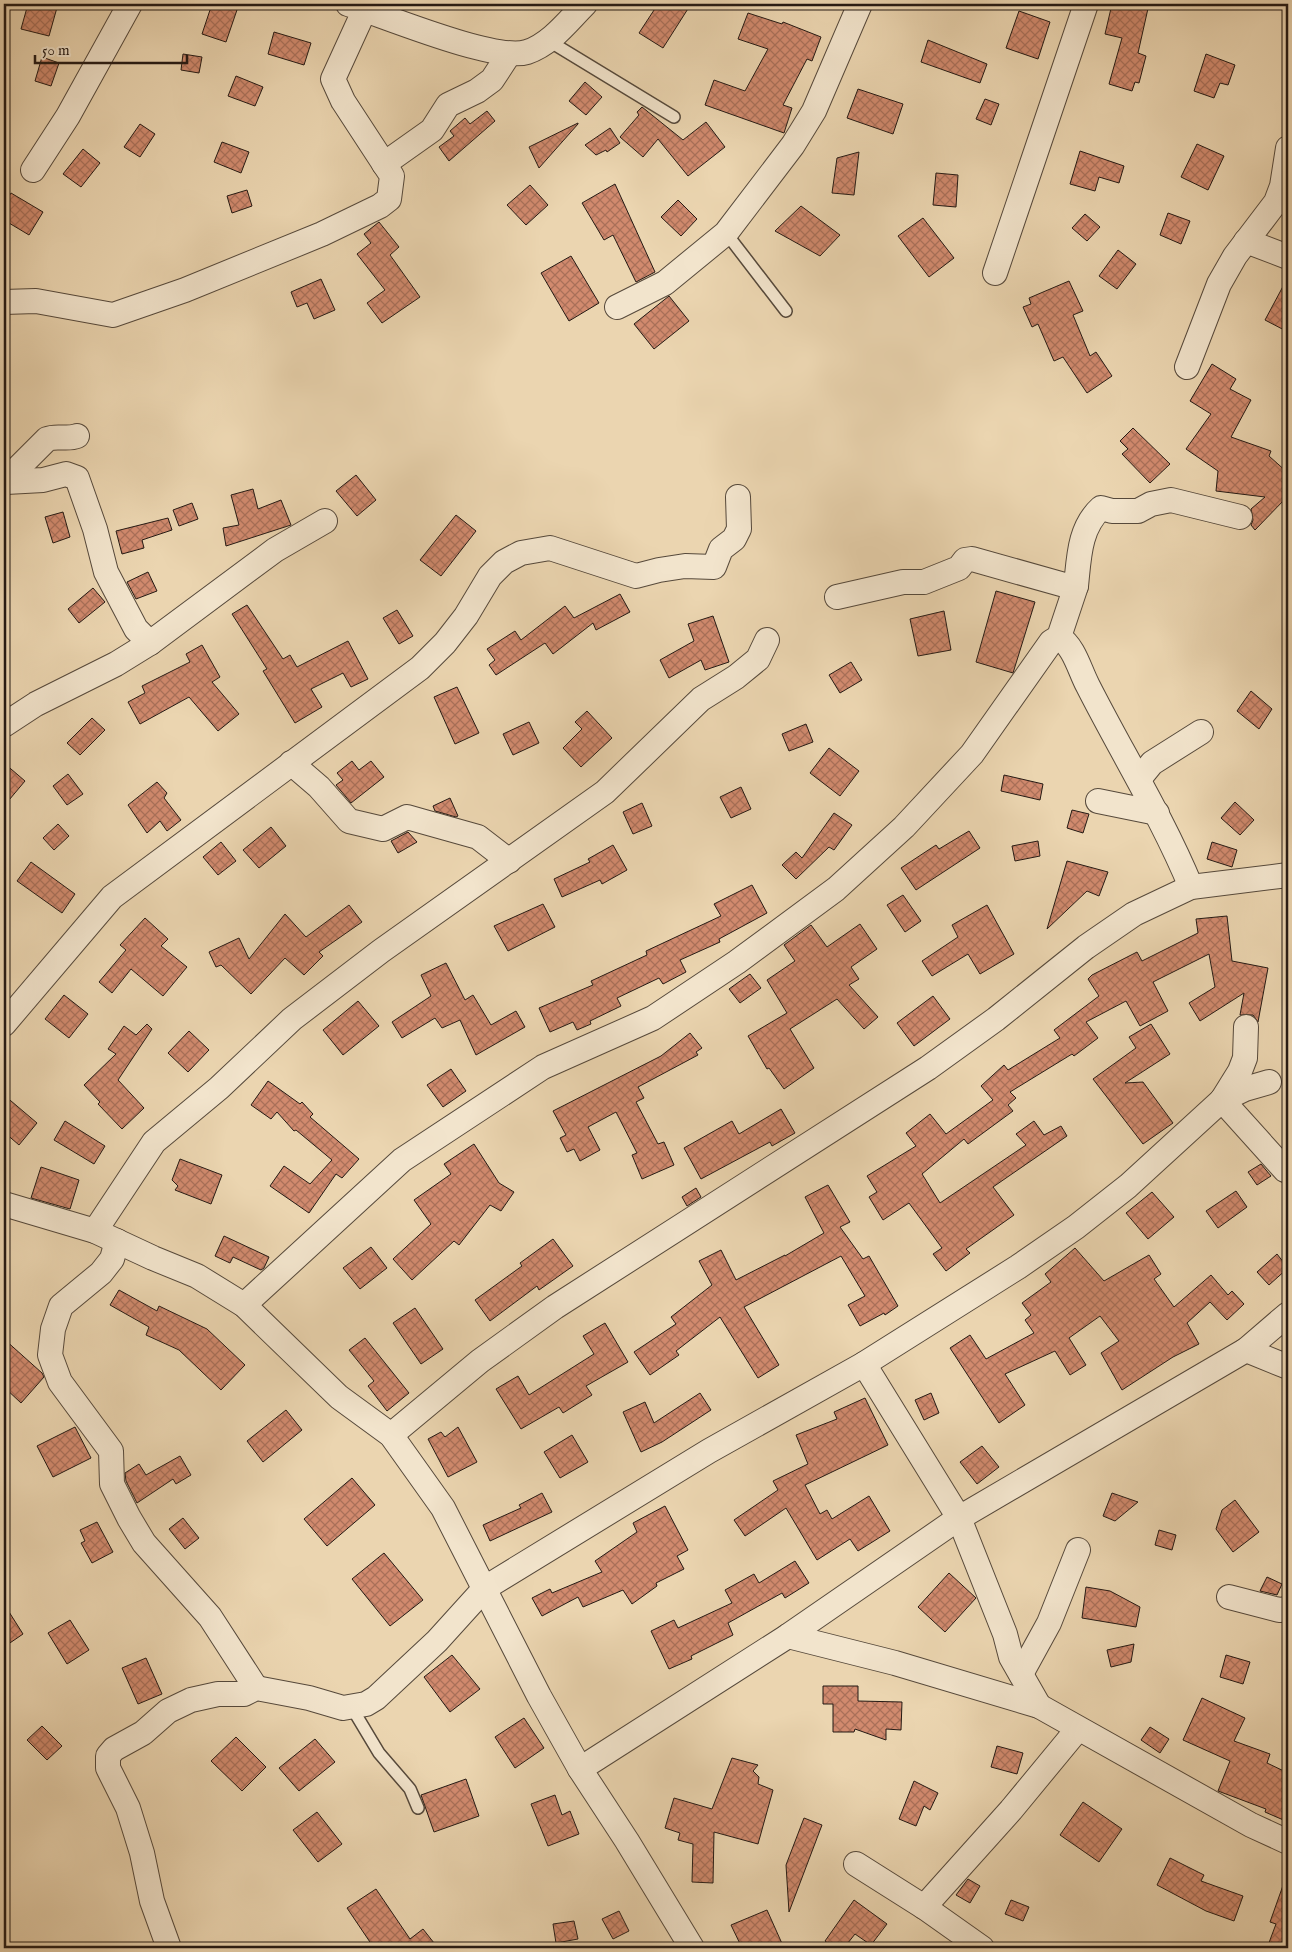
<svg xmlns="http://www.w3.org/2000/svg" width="1292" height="1952" font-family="'IM FELL English',serif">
  <defs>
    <pattern id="building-cross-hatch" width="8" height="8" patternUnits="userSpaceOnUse" patternTransform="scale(1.25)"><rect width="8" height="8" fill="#d18a6e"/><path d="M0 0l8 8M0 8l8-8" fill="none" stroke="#a97059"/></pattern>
  </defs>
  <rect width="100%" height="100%" fill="#ebd5b0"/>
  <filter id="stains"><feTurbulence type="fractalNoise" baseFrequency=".004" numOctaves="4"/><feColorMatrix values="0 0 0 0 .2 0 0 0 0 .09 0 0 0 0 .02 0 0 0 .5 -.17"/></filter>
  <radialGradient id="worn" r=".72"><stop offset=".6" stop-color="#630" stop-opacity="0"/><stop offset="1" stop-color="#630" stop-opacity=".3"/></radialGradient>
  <g fill="url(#building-cross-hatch)" stroke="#251a14">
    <path d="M28,4H58L49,36L21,29Z"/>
    <path d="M212,4H239L226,42L202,34Z"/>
    <path d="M658,4H691L663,48L639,33Z"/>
    <path d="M1112,4H1149L1138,53L1146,56L1139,83L1135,82L1132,91L1109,84L1122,38L1105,34Z"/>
    <path d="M1019,11L1050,22L1038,59L1006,48Z"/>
    <path d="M748,13L782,24L783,22L821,37L812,61L807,59L783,105L792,108L784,133L705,105L714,80L745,91L768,49L738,39Z"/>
    <path d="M274,32L311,43L304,65L268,54Z"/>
    <path d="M928,40L987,64L980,83L921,62Z"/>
    <path d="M183,54L202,57L199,73L181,70Z"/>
    <path d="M1206,54L1235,65L1228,85L1220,83L1214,98L1194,91Z"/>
    <path d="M42,57L59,63L51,86L35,81Z"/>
    <path d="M236,76L263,87L255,106L228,96Z"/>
    <path d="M585,82L602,97L586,115L569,101Z"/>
    <path d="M858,89L903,104L893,134L847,118Z"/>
    <path d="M985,99L999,104L991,125L976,119Z"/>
    <path d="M642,107L683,140L706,122L725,147L688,176L658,139L643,157L620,137L639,115L637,112Z"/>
    <path d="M487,111L495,121L449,161L439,147L454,136L450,131L465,118L470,124Z"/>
    <path d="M578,123V124L539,168L529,147Z"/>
    <path d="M140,124L155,134L140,157L124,147Z"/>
    <path d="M610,128L620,143L607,152L606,150L596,155L585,145Z"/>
    <path d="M222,142L249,152L241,173L214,162Z"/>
    <path d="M1197,144L1224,156L1208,190L1181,177Z"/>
    <path d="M83,149L100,163L81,187L63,174Z"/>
    <path d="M1080,151L1124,166L1119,183L1099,177L1095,191L1070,184Z"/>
    <path d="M859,152L854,195L832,193L837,158Z"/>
    <path d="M936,173L958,175L956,207L933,205Z"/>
    <path d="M615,184L655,272L636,282L613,235L604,240L582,203Z"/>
    <path d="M530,185L548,205L526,225L507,205Z"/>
    <path d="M247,190L252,206L232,213L227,196Z"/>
    <path d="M11,193L43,212L29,235L4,220V204Z"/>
    <path d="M678,200L697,219L681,236L661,217Z"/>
    <path d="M801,206L840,235L820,256L775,231Z"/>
    <path d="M1168,213L1190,221L1181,244L1160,235Z"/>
    <path d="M1085,214L1100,227L1087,241L1072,228Z"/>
    <path d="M923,218L954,258L929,277L898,236Z"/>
    <path d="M379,222L399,247L390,255L420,297L382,323L367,303L385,290L357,254L371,243L364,234Z"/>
    <path d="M1118,250L1136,264L1117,289L1099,276Z"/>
    <path d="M571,256L599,303L569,321L541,273Z"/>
    <path d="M1288,277V332L1265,320Z"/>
    <path d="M321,279L335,310L314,319L307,303L297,307L291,292Z"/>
    <path d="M1069,281L1083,311L1073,315L1090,356L1096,352L1112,376L1087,393L1063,357L1054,361L1038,324L1032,327L1023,307L1031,304L1029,298Z"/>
    <path d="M669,296L689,321L654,349L634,324Z"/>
    <path d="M1212,364L1236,379L1230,389L1251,400L1231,437L1271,451L1269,456L1288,473V500L1285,499L1255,530L1251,525L1253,520L1251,509L1265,497L1216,491L1218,471L1186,449L1211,414L1190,401Z"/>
    <path d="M1133,428L1170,464L1150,483L1122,454L1128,449L1120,441Z"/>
    <path d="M356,475L376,500L357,516L336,491Z"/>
    <path d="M253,489L258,509L281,500L291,525L226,546L223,528L239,525L231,495Z"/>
    <path d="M192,503L198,519L179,526L173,510Z"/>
    <path d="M63,512L70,537L53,543L45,517Z"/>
    <path d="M456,515L476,531L441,576L420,560Z"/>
    <path d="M168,518L172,530L142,540L144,548L122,554L116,531Z"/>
    <path d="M148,572L157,591L136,599L127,582Z"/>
    <path d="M93,588L105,602L79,623L68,609Z"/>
    <path d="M996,591L1035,602L1013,673L976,662Z"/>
    <path d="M620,594L630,612L596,630L593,623L553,654L545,643L496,675L489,665L495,660L487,649L515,631L521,640L565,606L574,618Z"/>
    <path d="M247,605L283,659L290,655L297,667L348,641L368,679L351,687L343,673L311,689L322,707L295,723L263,671L267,669L232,614Z"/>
    <path d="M397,610L413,636L399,644L383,618Z"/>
    <path d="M944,611L951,650L918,656L910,619Z"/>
    <path d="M713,616L729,662L705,670L701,660L669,678L660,660L694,641L688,624Z"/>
    <path d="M202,645L220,677L212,682L239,714L218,731L189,697L140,724L128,702L145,693L142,686L190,662L186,654Z"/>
    <path d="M851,662L862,680L840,693L829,675Z"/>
    <path d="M457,687L479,733L455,744L434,697Z"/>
    <path d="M1251,691L1272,709L1259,729L1237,711Z"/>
    <path d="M587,711L612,738L581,767L563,748L582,729L575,722Z"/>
    <path d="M92,718L105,730L80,755L67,743Z"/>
    <path d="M529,722L539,743L513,755L503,734Z"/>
    <path d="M806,724L813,742L789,751L782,734Z"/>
    <path d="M829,748L859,771L840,796L810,773Z"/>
    <path d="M352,761L359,770L371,761L384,777L351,803L336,785L343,780L337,773Z"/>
    <path d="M4,763L25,781L4,806Z"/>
    <path d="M68,774L83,794L67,805L53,786Z"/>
    <path d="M1004,775L1043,784L1040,800L1001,791Z"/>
    <path d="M157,782L167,793L164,798L181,820L167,831L160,821L147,833L128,805Z"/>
    <path d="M741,787L751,809L731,818L720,797Z"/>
    <path d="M450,798L458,816L456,817L435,811L433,806Z"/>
    <path d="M1235,802L1254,820L1240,835L1221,818Z"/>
    <path d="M642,803L652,826L633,834L623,812Z"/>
    <path d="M1072,810L1089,814L1083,833L1067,828Z"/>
    <path d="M834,813L852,825L834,850L829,847L796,879L782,865L796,852L802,858Z"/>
    <path d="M58,824L69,836L54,850L43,838Z"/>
    <path d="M271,827L286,846L259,868L243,850Z"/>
    <path d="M969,831L980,848L916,890L901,868L936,845L939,849Z"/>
    <path d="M408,832L417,842L398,853L391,841Z"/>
    <path d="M1038,841L1040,856L1015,861L1012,846Z"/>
    <path d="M221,842L236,861L218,875L203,857Z"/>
    <path d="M1212,842L1237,850L1232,867L1207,859Z"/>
    <path d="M613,845L627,870L602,884L600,880L562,897L554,879L590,862L588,859Z"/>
    <path d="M1067,861L1108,872L1099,896L1087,891L1047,929Z"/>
    <path d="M31,862L75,894L62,913L17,881Z"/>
    <path d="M752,885L767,913L719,939L720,942L680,960L686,972L663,984L659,978L617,998L621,1006L590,1021L591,1024L577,1030L573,1022L550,1032L539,1008L593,985L591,981L647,955L646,951L721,916L714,904Z"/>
    <path d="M903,895L921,921L905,932L887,905Z"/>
    <path d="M543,904L555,927L508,951L494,926Z"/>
    <path d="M349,905L362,922L319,952L323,956L304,975L285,958L251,994L221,965L216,967L209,952L239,938L249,959L285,914L306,937Z"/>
    <path d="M987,905L1014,954L980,974L968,954L932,976L922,961L958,937L952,925Z"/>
    <path d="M1227,916L1232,961L1268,968L1258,1022L1253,1015H1240L1244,993L1200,1021L1189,1003L1215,987L1209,954L1153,982L1168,1011L1140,1026L1126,1001L1086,1022L1098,1038L1074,1056L1072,1054L1010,1092L1016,1098L1008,1105L1013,1111L968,1144L964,1139L922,1174L940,1203L1026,1145L1016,1134L1034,1121L1044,1135L1061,1126L1067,1136L993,1187L1014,1215L966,1249L970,1253L946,1271L933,1254L942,1248L909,1203L883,1220L869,1197L877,1192L867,1176L916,1146L906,1133L930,1114L946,1134L993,1100L981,1086L1004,1065L1008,1070L1060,1038L1054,1030L1099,996L1088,979L1092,975L1137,952L1142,961L1198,933L1196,919Z"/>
    <path d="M145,918L168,939L161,946L187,967L163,996L131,969L112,993L99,982L126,950L120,945Z"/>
    <path d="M860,924L877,949L851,967L859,979L849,985L878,1017L864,1029L837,999L790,1029L814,1068L784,1089L769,1068L767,1069L748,1036L787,1013L767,980L795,961L784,945L811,925L827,947Z"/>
    <path d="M446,963L465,1000L473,995L491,1025L516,1011L525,1027L476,1055L460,1020L442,1028L435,1018L402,1038L392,1022L431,996L421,975Z"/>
    <path d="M750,974L761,988L740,1003L729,989Z"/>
    <path d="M64,995L88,1014L69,1038L45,1019Z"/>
    <path d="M933,996L950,1019L914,1046L897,1023Z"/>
    <path d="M358,1001L379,1026L343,1055L323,1030Z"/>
    <path d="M147,1024L152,1029L118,1080L144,1108L122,1129L98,1104L100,1102L84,1085L116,1054L108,1049L124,1026L136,1035Z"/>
    <path d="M1151,1024L1170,1054L1125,1083L1143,1082L1173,1123L1143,1144L1093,1079L1136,1048L1129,1037Z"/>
    <path d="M189,1031L209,1050L188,1072L168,1053Z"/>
    <path d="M690,1033L702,1048L696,1052L698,1055L638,1087L644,1098L636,1102L658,1144L664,1142L674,1165L642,1179L632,1155L637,1153L616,1112L588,1127L600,1150L580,1161L574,1149L567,1152L560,1138L566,1135L553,1111L661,1056Z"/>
    <path d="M451,1069L466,1091L443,1107L427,1085Z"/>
    <path d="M268,1081L300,1104L302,1102L313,1114L310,1117L359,1159L342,1178L336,1174L309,1213L270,1186L284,1166L310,1184L332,1160L296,1130L294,1131L277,1112L271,1119L251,1105Z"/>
    <path d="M4,1095L37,1123L19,1145L4,1132Z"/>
    <path d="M781,1109L795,1133L772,1146L770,1142L701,1179L684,1148L732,1121L739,1134Z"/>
    <path d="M65,1121L105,1146L94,1164L54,1140Z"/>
    <path d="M474,1144L499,1183L514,1192L501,1211L490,1205L459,1245L454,1241L412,1280L393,1259L431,1224L414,1200L451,1174L444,1164Z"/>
    <path d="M180,1159L222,1175L211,1204L175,1190L178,1186L172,1180Z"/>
    <path d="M1261,1164L1271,1176L1257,1185L1248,1172Z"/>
    <path d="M41,1167L79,1180L70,1209L31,1198Z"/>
    <path d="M828,1185L850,1222L840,1227L863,1259L869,1256L898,1306L885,1315L884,1313L860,1326L848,1305L865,1296L841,1256L744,1307L779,1365L758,1378L720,1317L676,1351L679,1355L650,1375L634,1352L676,1324L671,1317L712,1285L699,1261L721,1250L736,1280L785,1255V1256L824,1233L805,1197Z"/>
    <path d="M696,1188L701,1197L687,1206L682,1197Z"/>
    <path d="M1236,1191L1247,1207L1218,1228L1206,1211Z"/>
    <path d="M1152,1192L1174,1217L1148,1239L1126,1213Z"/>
    <path d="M224,1236L269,1257L264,1268L261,1270L233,1257L230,1263L215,1256Z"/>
    <path d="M553,1239L573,1266L539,1290L537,1286L490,1321L475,1300L522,1266L520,1263Z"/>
    <path d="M371,1247L387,1268L360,1289L343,1268Z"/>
    <path d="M1075,1248L1104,1281L1149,1255L1161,1274L1154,1279L1174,1307L1211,1275L1228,1295L1232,1291L1244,1304L1227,1320L1210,1302L1187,1323L1199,1344L1173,1357L1122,1390L1101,1353L1119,1341L1100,1316L1069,1338L1086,1365L1070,1375L1055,1351L1005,1374L1025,1405L999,1423L950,1348L970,1335L986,1359L1034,1333L1025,1320L1031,1315L1022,1303L1051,1282L1045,1274Z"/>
    <path d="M1277,1254L1288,1268L1269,1285L1257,1272Z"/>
    <path d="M119,1290L157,1311L159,1306L207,1329L245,1365L221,1390L179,1350L146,1335L149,1327L110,1305Z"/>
    <path d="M415,1308L443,1349L421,1364L393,1323Z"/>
    <path d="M605,1323L628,1362L586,1386L592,1395L563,1413L559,1407L521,1429L496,1389L518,1376L529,1395L594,1354L583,1336Z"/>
    <path d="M365,1338L409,1393L387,1411L368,1386L374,1381L349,1350Z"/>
    <path d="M4,1339L42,1373L44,1377L21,1403L4,1387Z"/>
    <path d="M700,1393L711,1410L662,1442L641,1452L623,1412L645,1402L654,1423Z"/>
    <path d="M931,1393L939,1413L924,1420L915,1400Z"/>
    <path d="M865,1398L888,1445L805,1485L820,1514L827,1510L832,1519L869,1496L890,1531L858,1551L850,1539L817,1560L786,1508L745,1536L734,1520L778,1490L773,1481L808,1464L796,1435L837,1419L834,1412Z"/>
    <path d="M286,1410L302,1430L263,1462L247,1441Z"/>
    <path d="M75,1427L91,1458L53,1477L37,1446Z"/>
    <path d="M458,1427L477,1462L448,1477L428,1439L441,1432L445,1437Z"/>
    <path d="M572,1435L588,1462L560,1478L544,1452Z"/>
    <path d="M982,1446L999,1467L977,1484L960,1462Z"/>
    <path d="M180,1456L191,1475L176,1484L173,1479L137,1503L126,1481L125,1473L139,1464L146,1475Z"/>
    <path d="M352,1478L375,1505L327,1546L304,1519Z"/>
    <path d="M542,1493L552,1512L490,1541L483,1525L521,1508L519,1505Z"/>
    <path d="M1112,1493L1138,1502L1115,1521L1103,1516Z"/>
    <path d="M1235,1500L1259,1532L1233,1552L1216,1529L1222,1510Z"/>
    <path d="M665,1506L688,1550L677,1556L684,1569L656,1583L657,1586L632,1604L623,1590L583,1607L578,1597L542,1616L532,1598L550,1589L552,1593L602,1572L595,1561L637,1532L633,1523Z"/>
    <path d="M183,1518L199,1538L185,1549L169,1529Z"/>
    <path d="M97,1522L113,1552L92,1563L81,1543L85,1541L80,1530Z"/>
    <path d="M1159,1530L1176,1535L1172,1550L1155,1545Z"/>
    <path d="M384,1553L423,1600L390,1626L352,1579Z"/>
    <path d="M795,1561L809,1583L785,1598L782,1593L728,1623L733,1635L691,1656L692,1659L669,1669L651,1631L674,1620L678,1628L732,1603L725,1590L754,1574L759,1583Z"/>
    <path d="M949,1573L976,1598L945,1632L918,1607Z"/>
    <path d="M1267,1577L1282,1584L1277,1595L1260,1591Z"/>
    <path d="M1086,1587L1110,1591L1140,1607L1136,1627L1082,1618Z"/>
    <path d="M4,1604L23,1634L4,1647Z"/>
    <path d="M70,1620L89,1650L67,1664L48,1633Z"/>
    <path d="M1134,1644L1131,1662L1111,1667L1107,1650Z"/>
    <path d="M452,1655L480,1689L450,1712L424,1677Z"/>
    <path d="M1226,1655L1250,1662L1243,1684L1220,1677Z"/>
    <path d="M146,1658L162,1694L138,1704L122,1668Z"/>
    <path d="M823,1686H858V1701L902,1702L901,1730L886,1729V1740L855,1729L854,1732H833V1704H823Z"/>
    <path d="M1202,1698L1245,1718L1234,1741L1270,1754L1267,1763L1288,1773V1822L1265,1812L1266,1809L1218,1791L1230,1761L1183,1740Z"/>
    <path d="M524,1718L544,1748L515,1768L495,1737Z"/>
    <path d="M42,1726L62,1746L47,1760L27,1740Z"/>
    <path d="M1150,1727L1169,1739L1160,1753L1141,1740Z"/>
    <path d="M236,1737L266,1767L242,1791L211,1761Z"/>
    <path d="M315,1739L335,1762L299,1791L279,1768Z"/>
    <path d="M997,1746L1023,1753L1017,1774L991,1767Z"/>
    <path d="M732,1758L758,1765L753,1771L759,1777L758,1784L773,1790L758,1844L714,1832L713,1883L692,1882L693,1844L678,1840L680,1833L665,1828L674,1798L712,1809Z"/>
    <path d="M466,1779L479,1816L434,1832L421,1795Z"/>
    <path d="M914,1781L938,1793L930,1810L924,1806L916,1826L899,1819Z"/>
    <path d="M555,1795L562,1815L570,1811L579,1834L548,1846L531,1804Z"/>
    <path d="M1083,1802L1122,1829L1099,1862L1060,1835Z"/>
    <path d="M317,1812L342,1844L318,1862L293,1830Z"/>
    <path d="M804,1818L822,1825L789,1912L786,1865Z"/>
    <path d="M1170,1858L1204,1875L1201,1881L1243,1896L1234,1921L1206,1911L1157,1885Z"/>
    <path d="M1286,1877H1288V1948H1267L1276,1924L1270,1922Z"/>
    <path d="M968,1879L980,1886L970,1903L956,1895Z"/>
    <path d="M376,1889L410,1939L423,1929L438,1948H374L347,1908Z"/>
    <path d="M854,1900L887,1924L871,1945L855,1934L844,1948H834L825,1941Z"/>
    <path d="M1011,1900L1029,1907L1023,1921L1005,1914Z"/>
    <path d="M767,1910L784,1948H742L731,1925Z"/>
    <path d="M619,1911L629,1931L613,1939L602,1919Z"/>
    <path d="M574,1921L578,1939L556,1943L553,1924Z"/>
  </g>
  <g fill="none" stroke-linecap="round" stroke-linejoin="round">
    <defs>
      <g id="service">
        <path d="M549,41L674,117"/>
        <path d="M726,233L786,311"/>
        <path d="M352,1708L379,1753L410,1789L418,1808"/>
      </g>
      <g id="minor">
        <path d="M348,4C385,16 495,62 527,52C551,44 568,21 585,4"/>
        <path d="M384,164L432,130L448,105L477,91L492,80L509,54"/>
        <path d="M33,170L68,116L130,4"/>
        <path d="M1246,241L1288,257"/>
        <path d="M995,273L1086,4"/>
        <path d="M4,302L36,301L113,315L185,290L322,234L380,206L389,199L392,176L343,101L333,79L365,9"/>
        <path d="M617,307L665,283L726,233L793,145L814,111L860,4"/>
        <path d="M1187,367L1219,284L1235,256L1276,202L1282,186L1288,148"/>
        <path d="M4,482L47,439C57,435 67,440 77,436"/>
        <path d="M6,482L43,480L66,474L77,478L95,529L106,572L136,629L150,643"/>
        <path d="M837,597L903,582H924L959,568L965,560L972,559L1068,586H1076C1079,558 1079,528 1101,508L1112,511H1138L1151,504L1171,500L1240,517"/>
        <path d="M1059,637C1075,648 1079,669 1088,686C1122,753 1162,817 1191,887"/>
        <path d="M4,725L36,704L116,664L150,643L275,550L325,521"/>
        <path d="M291,763L319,787L349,821L383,829L407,817L421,821L478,837L509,861"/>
        <path d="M1139,779L1152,763L1201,732"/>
        <path d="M1098,801L1157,813"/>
        <path d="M4,1024L112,897L420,668L445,643L466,616L490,576L504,562L521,553L550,548L636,576L659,570L685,566L714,567L721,549L734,539L739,529L738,497"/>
        <path d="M1222,1100L1285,1170"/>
        <path d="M1222,1100L1240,1071L1245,1058L1246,1027"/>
        <path d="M4,1204L95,1231L153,1258L197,1276L244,1305L339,1397L391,1435L443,1508L539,1696L580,1769L627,1841L692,1948"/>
        <path d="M95,1231L154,1142L219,1088L292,1019L381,951L605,792L701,699L736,677L758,659L767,640"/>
        <path d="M117,1241L112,1259L101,1273L61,1306L53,1329L50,1355L60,1382L111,1451L112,1484L129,1518L144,1543L210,1617L256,1688"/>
        <path d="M244,1305L402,1160L543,1067L653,1018L737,962L836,889L904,827L972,754L1051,642L1059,637L1076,586"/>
        <path d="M1246,1350L1288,1367"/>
        <path d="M864,1364L959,1518L1005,1634L1011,1657L1039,1706"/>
        <path d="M391,1435L480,1361L555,1307L928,1068L996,1019L1086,947L1134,914L1191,887L1288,875"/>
        <path d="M1229,1597L1279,1610L1288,1609"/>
        <path d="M788,1636L895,1663L1039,1706L1251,1825L1288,1842"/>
        <path d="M1021,1674L1049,1623L1078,1550"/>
        <path d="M580,1769L788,1636L959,1518L1246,1350L1288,1314"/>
        <path d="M856,1864L924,1907L982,1948"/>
        <path d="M924,1907L1011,1810L1077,1730"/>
        <path d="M169,1948L152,1901L142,1853L128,1808L108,1768V1756L114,1749L143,1733L168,1711L191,1700L218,1694H244L256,1688L309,1698L343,1708L366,1704L376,1698L437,1641L485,1588L709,1451L864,1364L1018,1267L1076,1227L1128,1186L1222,1100L1245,1089L1269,1082"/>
      </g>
    </defs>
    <use href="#service" stroke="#56493b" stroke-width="14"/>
    <use href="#minor" stroke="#56493b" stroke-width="26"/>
    <use href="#service" stroke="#f2e4cc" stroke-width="11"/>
    <use href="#minor" stroke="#f2e4cc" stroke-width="24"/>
  </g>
  <rect width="1292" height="1952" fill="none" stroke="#ebd5b0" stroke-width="20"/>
  <rect x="5" y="5" width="1282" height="1942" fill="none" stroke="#251a14" stroke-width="2.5"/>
  <rect x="10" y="10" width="1272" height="1932" fill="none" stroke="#251a14"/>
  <path d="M35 55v8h152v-8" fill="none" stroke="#251a14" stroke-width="2.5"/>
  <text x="42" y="55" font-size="15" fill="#251a14" stroke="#f2e4cc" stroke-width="4" paint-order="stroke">50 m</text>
  <rect width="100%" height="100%" filter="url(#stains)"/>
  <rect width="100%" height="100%" fill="url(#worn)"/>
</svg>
